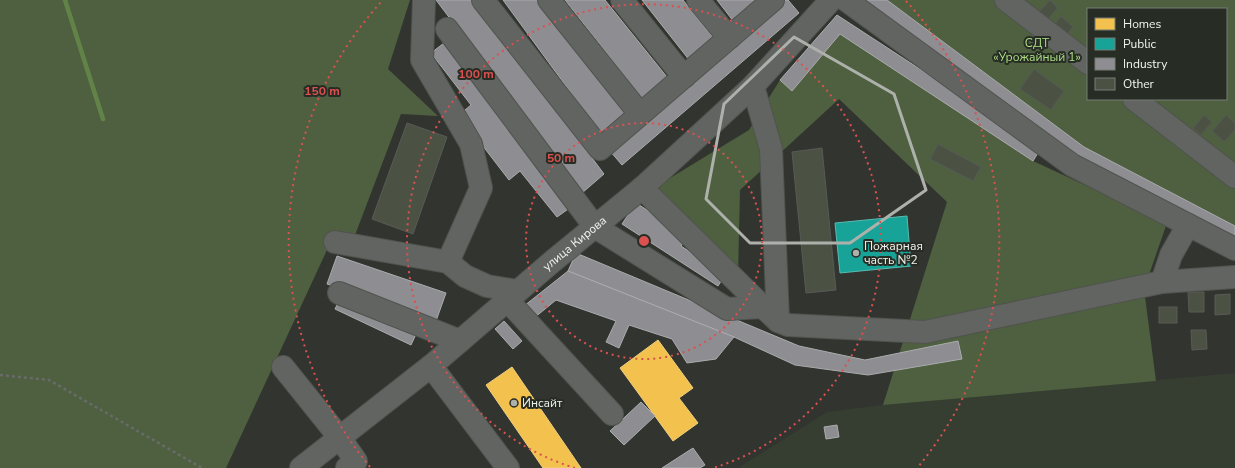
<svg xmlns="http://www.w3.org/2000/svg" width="1235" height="468" font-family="'Nunito Sans',sans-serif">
  <rect width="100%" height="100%" fill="#32352f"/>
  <path fill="#363e31" d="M1235,373V468H738L827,412L883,405Z"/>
  <g fill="#4e6040" fill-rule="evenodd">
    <path d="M0,0H410L388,69L438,116L401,114L352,243L333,237L226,468H0Z"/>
    <path d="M887,0H1235V226L1084,147ZM1088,9H1226V99H1088Z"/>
    <path d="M840,34L1033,161L1167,223L1144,289L1156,381L883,405L947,202L839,99L740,190L738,277L657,186L749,130L780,80L792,90Z"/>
  </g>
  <g fill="#f2c14e" stroke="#f1d07e">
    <path d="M658,340L693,388L679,398L698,423L673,441L620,368Z"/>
    <path d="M512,367L581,468H543L486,385Z"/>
  </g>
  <path fill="#17a398" stroke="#58bbb2" d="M907,216L911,266L840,273L835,223Z"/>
  <g fill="#8d8d92" stroke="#abacae">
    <path d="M436,0H474L604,174L582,193Z"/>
    <path d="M503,0H539L626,115L601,134Z"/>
    <path d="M565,0H605L667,77L642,98Z"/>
    <path d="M642,0H683L715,40L690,61Z"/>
    <path d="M717,0H758L734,22Z"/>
    <path d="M786,0H788L799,13L622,165L610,151Z"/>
    <path d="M858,0H887L1084,147L1235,226V240L1076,160Z"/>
    <path d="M837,15L1041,148L1033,161L840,34L792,91L780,80Z"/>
    <path d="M444,43L571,207L557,217L520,171L509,180L459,115L471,105L431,53Z"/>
    <path d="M636,203L688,236L681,246L725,275L718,286L622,224Z"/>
    <path d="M576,253L799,346L865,360L958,341L962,359L868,375L795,365L734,337L568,271Z"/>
    <path d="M337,256L446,293L436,321L327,284Z"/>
    <path d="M568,271L734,337L716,359L687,363L672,339L629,325L619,348L606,342L616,321L556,300L534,318L524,306Z"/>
    <path d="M341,297L417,332L411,345L335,309Z"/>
    <path d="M504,321L522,341L513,349L495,329Z"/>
    <path d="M641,402L655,416L624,445L610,431Z"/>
    <path d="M837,425L839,437L826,439L824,427Z"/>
    <path d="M693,448L705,465L700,468H662Z"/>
  </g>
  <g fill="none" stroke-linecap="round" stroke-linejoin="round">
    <path stroke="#628348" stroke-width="4.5" d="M65,0L103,119"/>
  </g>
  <g fill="#4b5244" stroke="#575a56">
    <path d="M1050,0L1058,8L1046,21L1038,13Z"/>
    <path d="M1061,16L1073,27L1064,38L1052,27Z"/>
    <path d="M1034,69L1064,91L1051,110L1020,89Z"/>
    <path d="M1204,115L1212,122L1201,135L1193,128Z"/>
    <path d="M1226,115L1235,123V130L1224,142L1212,131Z"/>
    <path d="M407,123L447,137L413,234L372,219Z"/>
    <path d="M938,144L981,167L973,181L930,159Z"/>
    <path d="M822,148L836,290L806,293L792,152Z"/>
    <path d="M1188,292H1204V312H1189Z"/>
    <path d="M1230,294V314L1215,315V295Z"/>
    <rect x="1159" y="307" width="18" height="16"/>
    <path d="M1191,330H1206L1207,349L1192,350Z"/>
  </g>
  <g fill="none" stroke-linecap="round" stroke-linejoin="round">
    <defs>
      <g id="minor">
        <path d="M424,0L422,60L471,144L481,188L448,262L465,276L487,286L517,291"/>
        <path d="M483,0L600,149L773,0"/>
        <path d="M549,0L640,114"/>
        <path d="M622,0L684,77"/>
        <path d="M698,0L729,38"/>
        <path d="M846,0L1072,165L1235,249"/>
        <path d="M1006,0L1088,63"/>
        <path d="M447,29L595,227L727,309L763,307"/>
        <path d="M753,86L771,149L778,321"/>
        <path d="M1134,99L1235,177"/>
        <path d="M642,188L763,307L778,321L788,325L925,332L1162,282L1235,277"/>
        <path d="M335,242L448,262"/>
        <path d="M1162,282L1171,255L1188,225"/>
        <path d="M339,293L460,341"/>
        <path d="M507,300L612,414"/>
        <path d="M431,366L508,468"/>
        <path d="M283,367L340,438L356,461L347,468"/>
        <path id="s1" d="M301,468L431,366L553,261L642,188L753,86L831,0"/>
      </g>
    </defs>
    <use href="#minor" stroke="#50534e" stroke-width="24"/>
    <path stroke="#696b68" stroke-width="2.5" stroke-dasharray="3 3" stroke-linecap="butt" d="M0,375L49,380L202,468"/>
    <use href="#minor" stroke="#626461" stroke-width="22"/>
  </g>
  <path fill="none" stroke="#aeb1ab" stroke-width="3" stroke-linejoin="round" d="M794,37L894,94L926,190L850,243H750L706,199L724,104Z"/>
  <g fill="none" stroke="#db5150" stroke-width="2" stroke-dasharray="2 4">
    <circle cx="644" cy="241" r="118"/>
    <path d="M575 468A237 237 0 1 1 713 468"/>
    <path d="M370 467A355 355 0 0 1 382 1M906 1A355 355 0 0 1 918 467"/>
  </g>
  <g fill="#aeb1ab" stroke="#272d24" stroke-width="1.5">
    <circle cx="856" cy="253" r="4"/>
    <circle cx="514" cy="403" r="4"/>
  </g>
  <g text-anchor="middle" stroke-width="4" stroke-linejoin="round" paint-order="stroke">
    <g font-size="12" fill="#addf85" stroke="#272d24">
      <text x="1037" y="47">СДТ<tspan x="1037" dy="14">«Урожайный 1»</tspan></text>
    </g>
    <g font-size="12" fill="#f0f4ee" stroke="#272d24">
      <text dy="4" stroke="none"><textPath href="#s1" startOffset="354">улица Кирова</textPath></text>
    </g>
    <g font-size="12" fill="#f0f4ee" stroke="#272d24" text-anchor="start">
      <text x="864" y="250">Пожарная<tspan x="864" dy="14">часть №2</tspan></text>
      <text x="522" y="407">Инсайт</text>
    </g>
  </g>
  <circle cx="644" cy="241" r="6" fill="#db5150" stroke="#272d24" stroke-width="2"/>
  <g font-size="12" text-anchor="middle" font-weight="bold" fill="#db5150" stroke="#272d24" stroke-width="4" stroke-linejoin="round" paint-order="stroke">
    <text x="476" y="78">100 m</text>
    <text x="322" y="95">150 m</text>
    <text x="561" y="162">50 m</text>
  </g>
  <rect x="1087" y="8" width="140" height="92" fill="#272d24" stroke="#777d75"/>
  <rect x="1095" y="18" width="20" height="12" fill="#f2c14e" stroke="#777d75"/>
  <text x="1123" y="28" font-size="12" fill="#f0f4ee">Homes</text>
  <rect x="1095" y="38" width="20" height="12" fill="#17a398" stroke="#777d75"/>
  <text x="1123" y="48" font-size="12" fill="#f0f4ee">Public</text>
  <rect x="1095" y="58" width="20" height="12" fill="#8d8d92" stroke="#777d75"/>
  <text x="1123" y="68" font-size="12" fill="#f0f4ee">Industry</text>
  <rect x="1095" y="78" width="20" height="12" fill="#4b5244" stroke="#777d75"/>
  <text x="1123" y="88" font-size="12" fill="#f0f4ee">Other</text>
</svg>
